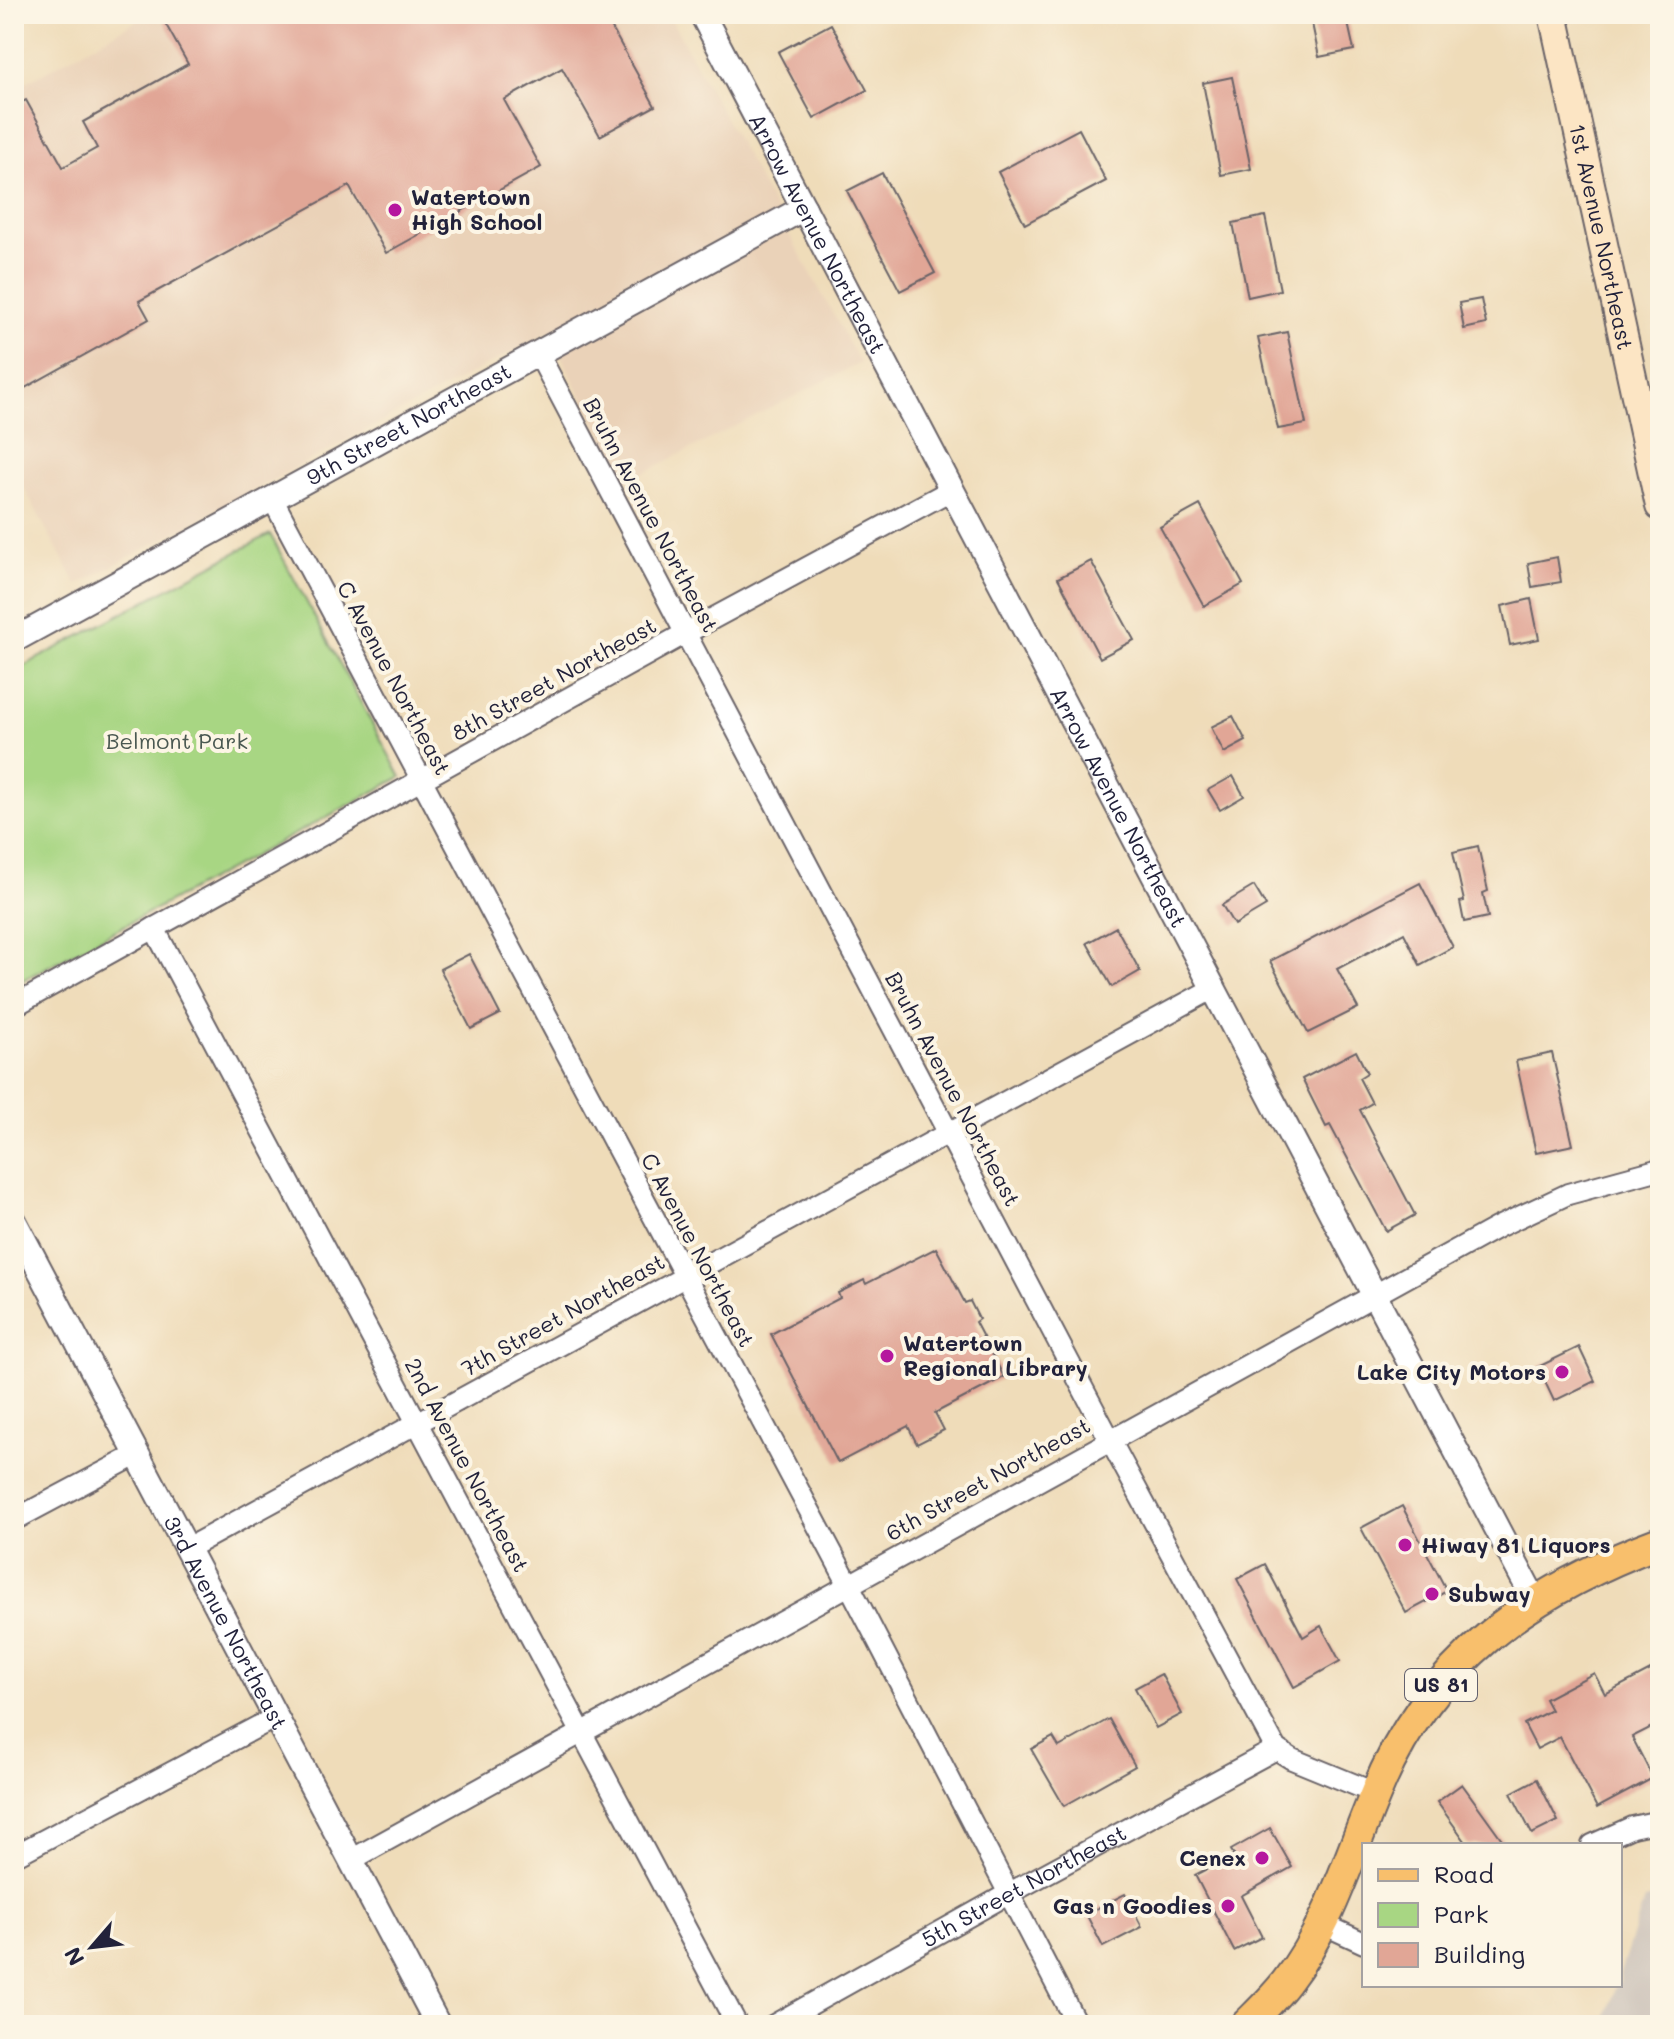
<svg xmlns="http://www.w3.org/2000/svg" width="1674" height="2039" font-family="Mali,sans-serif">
  <rect width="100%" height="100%" fill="#fcf5e5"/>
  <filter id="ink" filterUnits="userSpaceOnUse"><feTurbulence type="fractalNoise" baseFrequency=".0125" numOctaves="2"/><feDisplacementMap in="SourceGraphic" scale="16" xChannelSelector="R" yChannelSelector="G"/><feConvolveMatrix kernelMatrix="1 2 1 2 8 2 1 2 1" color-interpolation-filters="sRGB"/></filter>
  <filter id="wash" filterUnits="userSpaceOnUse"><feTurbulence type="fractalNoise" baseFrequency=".006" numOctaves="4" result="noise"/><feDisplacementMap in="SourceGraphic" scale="32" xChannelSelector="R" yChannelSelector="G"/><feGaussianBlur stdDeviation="1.8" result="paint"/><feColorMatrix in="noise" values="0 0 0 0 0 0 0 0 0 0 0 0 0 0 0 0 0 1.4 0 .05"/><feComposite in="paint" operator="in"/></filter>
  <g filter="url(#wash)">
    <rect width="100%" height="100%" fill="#efdcb9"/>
    <path fill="#ead2b8" d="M149,14H668L860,363L625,482L549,332L77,585L14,470V89Z"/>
    <path fill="#ccc2b9" d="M1660,1897V2025H1603L1616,1985H1620V1973L1644,1900Z"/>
    <path fill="#a8d683" stroke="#657c5f" stroke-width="2" d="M270,534L401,777L14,985V671Z"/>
    <g id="blocks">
      <g fill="#e1a696">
        <path d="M160,14H604L655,106L600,136L562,68L504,100L541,167L386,253L349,186L139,301L149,319L14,394V106L26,100L63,167L97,148L83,122L188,64Z"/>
        <path d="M1310,14H1346L1354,50L1319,57Z"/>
        <path d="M831,24L867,90L814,119L778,52Z"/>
        <path d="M1232,77L1251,169L1221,175L1203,83Z"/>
        <path d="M1079,129L1106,181L1025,224L998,172Z"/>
        <path d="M882,173L935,273L900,291L847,191Z"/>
        <path d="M1265,216L1280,290L1248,297L1233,223Z"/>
        <path d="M1481,299L1486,324L1464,329L1459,303Z"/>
        <path d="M1287,332L1306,424L1278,429L1258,338Z"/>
        <path d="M1200,505L1243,584L1204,606L1160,527Z"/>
        <path d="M1557,557L1561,582L1532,587L1528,563Z"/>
        <path d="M1091,561L1134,640L1100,658L1058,578Z"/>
        <path d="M1531,599L1539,639L1510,645L1502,606Z"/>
        <path d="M1233,716L1246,741L1224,753L1211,727Z"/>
        <path d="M1233,776L1244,796L1220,810L1208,790Z"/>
        <path d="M1478,846L1488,891L1483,893L1488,917L1464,922L1460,902L1464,901L1453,852Z"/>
        <path d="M1420,883L1453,947L1420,965L1404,933L1337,969L1358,1008L1308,1033L1270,961Z"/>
        <path d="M1254,886L1266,906L1234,925L1222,905Z"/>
        <path d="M1116,927L1140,971L1112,987L1087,943Z"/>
        <path d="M469,954L500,1014L471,1029L440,969Z"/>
        <path d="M1356,1051L1367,1073L1359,1078L1372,1103L1360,1110L1415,1215L1386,1231L1330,1125L1326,1127L1302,1079Z"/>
        <path d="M1552,1053L1573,1145L1536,1153L1516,1061Z"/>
        <path d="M936,1248L965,1303L970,1301L979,1319L975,1322L1004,1377L935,1413L944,1430L917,1444L908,1426L838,1463L771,1334L840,1298L838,1293L864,1280L866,1284Z"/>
        <path d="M1579,1347L1595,1381L1554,1401L1538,1367Z"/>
        <path d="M1402,1506L1447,1591L1406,1613L1361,1528Z"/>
        <path d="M1265,1564L1303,1637L1321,1626L1340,1661L1294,1687L1237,1579Z"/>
        <path d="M1660,1665V1723L1632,1737L1653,1778L1597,1808L1560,1737L1537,1749L1524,1724L1551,1710L1545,1699L1594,1673L1605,1694Z"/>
        <path d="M1161,1674L1182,1714L1156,1728L1135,1688Z"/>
        <path d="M1109,1719L1135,1766L1064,1806L1031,1749L1053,1737L1059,1747Z"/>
        <path d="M1537,1779L1558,1821L1532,1834L1511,1793Z"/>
        <path d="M1462,1784L1506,1845H1468L1437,1802Z"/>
        <path d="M1270,1828L1292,1867L1241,1896L1262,1937L1234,1951L1195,1875L1234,1855L1231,1850Z"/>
        <path d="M1125,1894L1142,1927L1103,1947L1086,1914Z"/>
      </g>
    </g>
  </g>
  <g filter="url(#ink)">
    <use href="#blocks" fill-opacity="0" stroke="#6a6367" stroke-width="2"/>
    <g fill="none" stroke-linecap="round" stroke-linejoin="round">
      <defs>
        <g id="minor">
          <path d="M538,353L1110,1440L1276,1749L1292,1759L1375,1793"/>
          <path d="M273,500L848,1583L1077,2025"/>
          <path d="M154,928L737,2025"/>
          <path d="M14,1006L686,633L951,490"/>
          <path d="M14,1520L138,1454"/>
          <path d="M188,1548L1214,988"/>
          <path d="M1592,1845L1632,1827L1660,1821"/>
          <path d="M14,1856L276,1717"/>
          <path d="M351,1860L1498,1227L1568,1194L1660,1169"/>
          <path d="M1323,1924L1364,1943"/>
          <path id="s1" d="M774,2025L1008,1894L1276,1749"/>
        </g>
        <g id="tertiary">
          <path id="s2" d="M702,14L1535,1601"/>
          <path id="s3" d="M14,640L804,208"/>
          <path id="s4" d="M14,1221L438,2025"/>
        </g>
        <g id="secondary">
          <path id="s5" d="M1553,14L1660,506"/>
        </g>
        <path id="primary" d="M1246,2025C1260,2011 1275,1997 1287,1981C1330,1925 1348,1859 1375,1795C1429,1661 1529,1591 1660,1542"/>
      </defs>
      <use href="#minor" stroke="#6a6367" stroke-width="24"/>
      <use href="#tertiary" stroke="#6a6367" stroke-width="28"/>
      <use href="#secondary" stroke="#6a6367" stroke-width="32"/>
      <use href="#primary" stroke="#6a6367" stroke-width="34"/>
      <use href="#minor" stroke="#fff" stroke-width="20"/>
      <use href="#tertiary" stroke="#fff" stroke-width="24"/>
      <use href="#secondary" stroke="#fce5c4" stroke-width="28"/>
      <use href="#primary" stroke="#f8bf6c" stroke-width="30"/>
    </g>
  </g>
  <g fill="#b5179e" stroke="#fcf5e5" stroke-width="3">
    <circle cx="395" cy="210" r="8"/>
    <circle cx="887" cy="1356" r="8"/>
    <circle cx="1562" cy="1372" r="8"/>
    <circle cx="1405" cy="1545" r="8"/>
    <circle cx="1432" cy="1594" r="8"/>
    <circle cx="1262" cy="1858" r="8"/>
    <circle cx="1228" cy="1906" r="8"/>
  </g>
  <g text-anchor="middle" stroke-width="8" stroke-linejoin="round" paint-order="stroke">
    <rect fill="#fcf5e5" stroke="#63616e" stroke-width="2" x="1405" y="1669" width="72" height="32" rx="6"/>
    <g font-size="20" font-weight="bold" fill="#22223b">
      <text x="1441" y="1692">US 81</text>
    </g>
    <g font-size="22" font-weight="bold" fill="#22223b" stroke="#fcf5e5" text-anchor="start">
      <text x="411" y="205">Watertown<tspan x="411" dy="25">High School</tspan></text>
      <text x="903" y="1351">Watertown<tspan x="903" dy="25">Regional Library</tspan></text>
      <text x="1546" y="1380" text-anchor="end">Lake City Motors</text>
      <text x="1421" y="1553">Hiway 81 Liquors</text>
      <text x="1448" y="1602">Subway</text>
      <text x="1246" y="1866" text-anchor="end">Cenex</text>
      <text x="1212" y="1914" text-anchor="end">Gas n Goodies</text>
    </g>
    <g font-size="22" fill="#22223b" stroke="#fcf5e5">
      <text dy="8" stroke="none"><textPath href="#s2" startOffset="248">Arrow Avenue Northeast</textPath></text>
      <text dy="8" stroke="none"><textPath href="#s5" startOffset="228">1st Avenue Northeast</textPath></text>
      <text dy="8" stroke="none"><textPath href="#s3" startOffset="450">9th Street Northeast</textPath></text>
      <text transform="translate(651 515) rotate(62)" y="8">Bruhn Avenue Northeast</text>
      <text transform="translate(394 678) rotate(62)" y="8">C Avenue Northeast</text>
      <text transform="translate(554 679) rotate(-29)" y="8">8th Street Northeast</text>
      <text dy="8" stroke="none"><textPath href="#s2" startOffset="896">Arrow Avenue Northeast</textPath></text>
      <text transform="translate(953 1089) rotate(62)" y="8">Bruhn Avenue Northeast</text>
      <text transform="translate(698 1250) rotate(62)" y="8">C Avenue Northeast</text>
      <text transform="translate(563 1315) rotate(-29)" y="8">7th Street Northeast</text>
      <text transform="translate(467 1465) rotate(62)" y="8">2nd Avenue Northeast</text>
      <text transform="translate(988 1479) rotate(-29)" y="8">6th Street Northeast</text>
      <text dy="8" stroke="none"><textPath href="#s4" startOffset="454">3rd Avenue Northeast</textPath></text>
      <text dy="8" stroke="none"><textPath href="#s1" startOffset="286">5th Street Northeast</textPath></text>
    </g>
    <g font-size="22" fill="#4a5851" stroke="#fcf5e5">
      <text x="177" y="749">Belmont Park</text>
    </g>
  </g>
  <rect width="1674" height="2039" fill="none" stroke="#fcf5e5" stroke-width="48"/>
  <rect x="1362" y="1843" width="260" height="144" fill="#fcf5e5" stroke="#a5a1a1" stroke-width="2"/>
  <rect x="1378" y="1869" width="40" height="12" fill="#f8bf6c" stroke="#a5a1a1" stroke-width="2"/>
  <text x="1434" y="1883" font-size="24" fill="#22223b">Road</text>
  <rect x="1378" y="1903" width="40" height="24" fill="#a8d683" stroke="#a5a1a1" stroke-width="2"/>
  <text x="1434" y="1923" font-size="24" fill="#22223b">Park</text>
  <rect x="1378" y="1943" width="40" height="24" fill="#e1a696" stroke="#a5a1a1" stroke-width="2"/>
  <text x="1434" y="1963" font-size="24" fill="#22223b">Building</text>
  <g transform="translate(92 1947) rotate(242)" stroke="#fcf5e5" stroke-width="6" paint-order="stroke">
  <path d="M0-6L14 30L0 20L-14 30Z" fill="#22223b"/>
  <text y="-12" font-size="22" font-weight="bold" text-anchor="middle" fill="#22223b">N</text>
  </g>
</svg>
